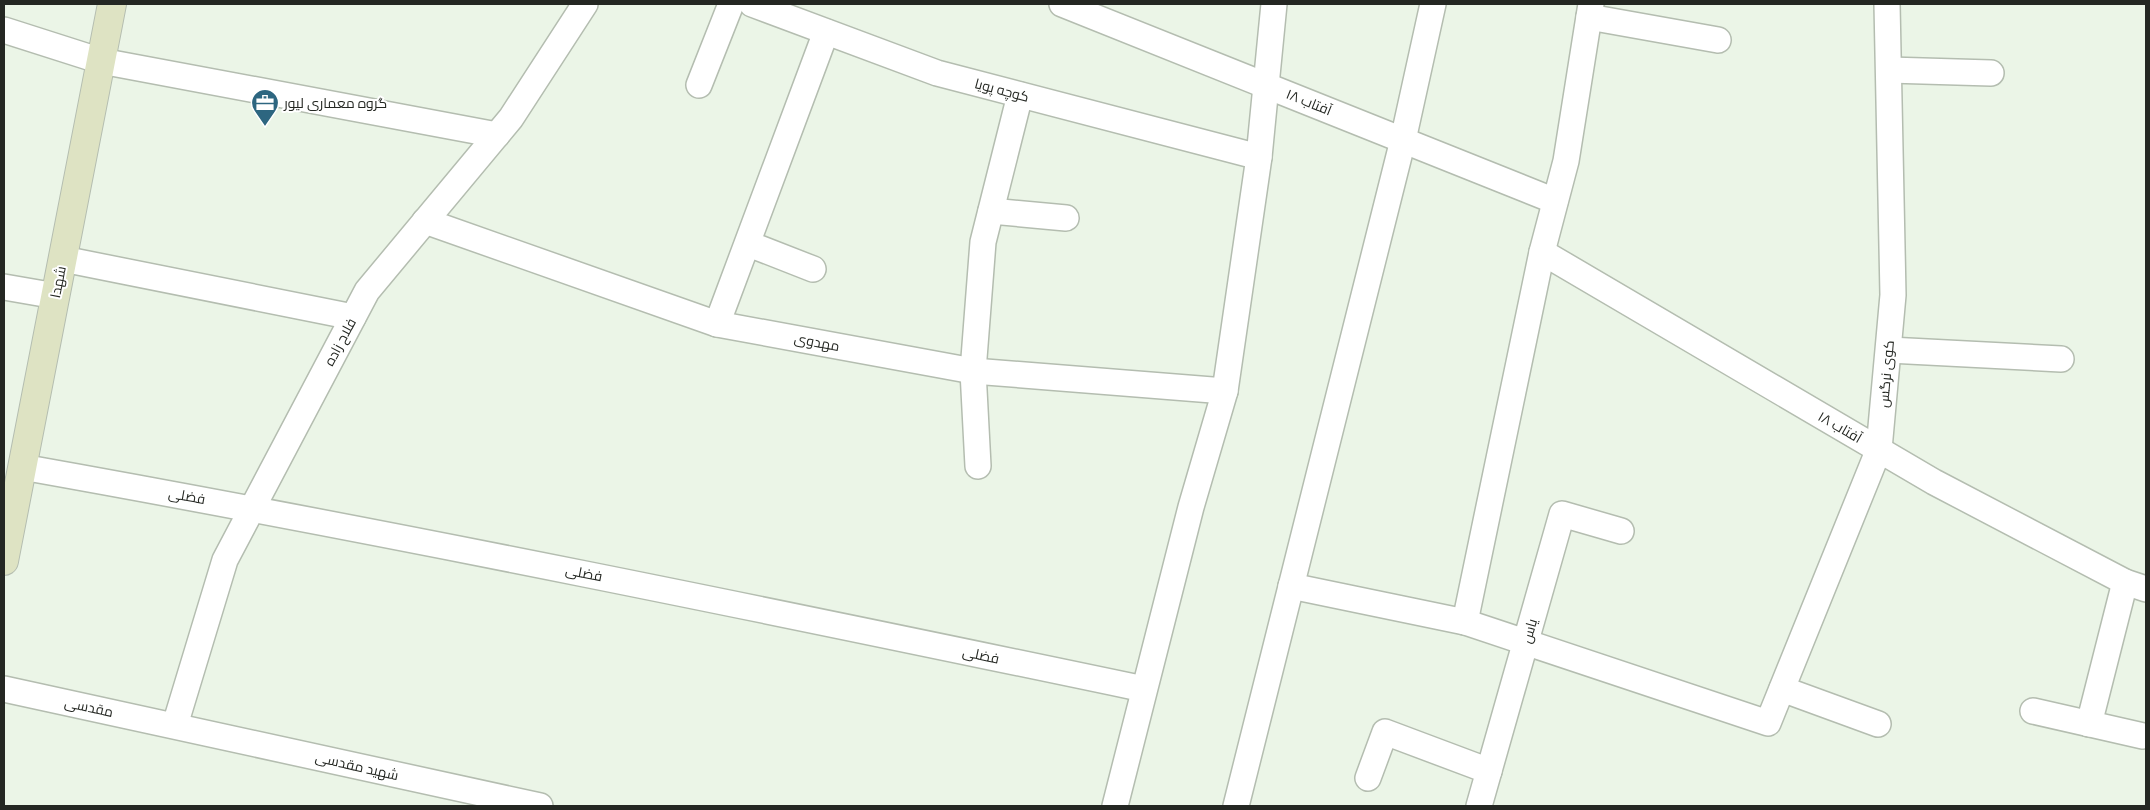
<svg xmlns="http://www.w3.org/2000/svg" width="2150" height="810" font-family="'Archivo Narrow',Cairo,sans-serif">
  <rect width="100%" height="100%" fill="#ebf5e7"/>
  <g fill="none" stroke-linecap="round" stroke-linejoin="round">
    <defs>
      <g id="street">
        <path d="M752,4L937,73L1259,157"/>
        <path d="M1062,4L1555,201"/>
        <path d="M1589,17L1718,40"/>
        <path d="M4,30L101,61L497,135"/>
        <path d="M1889,70L1991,73"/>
        <path d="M699,85L731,4"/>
        <path d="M991,211L1066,218"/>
        <path d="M425,221L717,324L973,371L1225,391"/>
        <path d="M749,244L813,269"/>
        <path d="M1542,252L1934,482L2125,582L2146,589"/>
        <path d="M63,259L353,317"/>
        <path d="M4,287L56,296"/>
        <path d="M717,324L826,32"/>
        <path d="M1889,350L2061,359"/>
        <path d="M978,466L973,371L983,242L1020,95"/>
        <path d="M22,467C398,534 771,611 1144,689"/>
        <path d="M1291,586L1465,622L1768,723L1879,449L1893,295L1887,4"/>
        <path d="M1465,622L1542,252L1566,161L1591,4"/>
        <path d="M4,689L540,806"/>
        <path d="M1782,689L1878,724"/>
        <path d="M2033,711L2143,736"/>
        <path d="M2089,724L2125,582"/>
        <path d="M175,725L225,560L367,291L511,118L585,4"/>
        <path d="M1368,778L1385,732L1489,771"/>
        <path d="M1115,806L1191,507L1225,391L1259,157L1274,4"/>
        <path d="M1236,806L1403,140L1433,4"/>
        <path d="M1479,806L1562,514L1621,531"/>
      </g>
      <path id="secondary" d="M4,561L112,4"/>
    </defs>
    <use href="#street" stroke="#b4bdb0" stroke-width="28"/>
    <use href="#secondary" stroke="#b4bdb0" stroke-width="30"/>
    <use href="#street" stroke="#fff" stroke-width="25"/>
    <use href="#secondary" stroke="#dee3c3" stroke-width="28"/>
  </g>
  <defs>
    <symbol id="office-pin" viewBox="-11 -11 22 30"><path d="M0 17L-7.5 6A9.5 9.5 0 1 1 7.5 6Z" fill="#2d6680" stroke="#fff"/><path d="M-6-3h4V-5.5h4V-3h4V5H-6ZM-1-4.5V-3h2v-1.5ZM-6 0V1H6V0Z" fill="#fff"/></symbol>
  </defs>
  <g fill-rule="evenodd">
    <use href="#office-pin" x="249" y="87" width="32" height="43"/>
  </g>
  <g text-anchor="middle" stroke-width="4" stroke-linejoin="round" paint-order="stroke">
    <g font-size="14" fill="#242722" stroke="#fff">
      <text transform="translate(1002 90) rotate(15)" y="5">کوچه پویا</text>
      <text transform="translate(1309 102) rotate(22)" y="5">آفتاب ۱۸</text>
      <text transform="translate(58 282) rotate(-79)" y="5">شهدا</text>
      <text transform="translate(340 342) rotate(-62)" y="5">فلاح زاده</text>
      <text transform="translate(817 342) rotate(11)" y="5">مهدوی</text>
      <text transform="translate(1886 374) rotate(-85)" y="5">کوی نرگس</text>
      <text transform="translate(1840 427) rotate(30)" y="5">آفتاب ۱۸</text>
      <text transform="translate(187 496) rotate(10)" y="5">فضلی</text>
      <text transform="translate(584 573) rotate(11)" y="5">فضلی</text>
      <text transform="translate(1529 631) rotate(-74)" y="5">یاس</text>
      <text transform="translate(981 655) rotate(12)" y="5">فضلی</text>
      <text transform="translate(89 707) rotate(12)" y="5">مقدسی</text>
      <text transform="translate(357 766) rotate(13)" y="5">شهید مقدسی</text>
    </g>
    <g font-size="14" fill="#242722" stroke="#fff" text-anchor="start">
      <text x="284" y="108">گروه معماری لیور</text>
    </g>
  </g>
  <rect width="2150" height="810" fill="none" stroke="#242722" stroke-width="10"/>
</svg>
